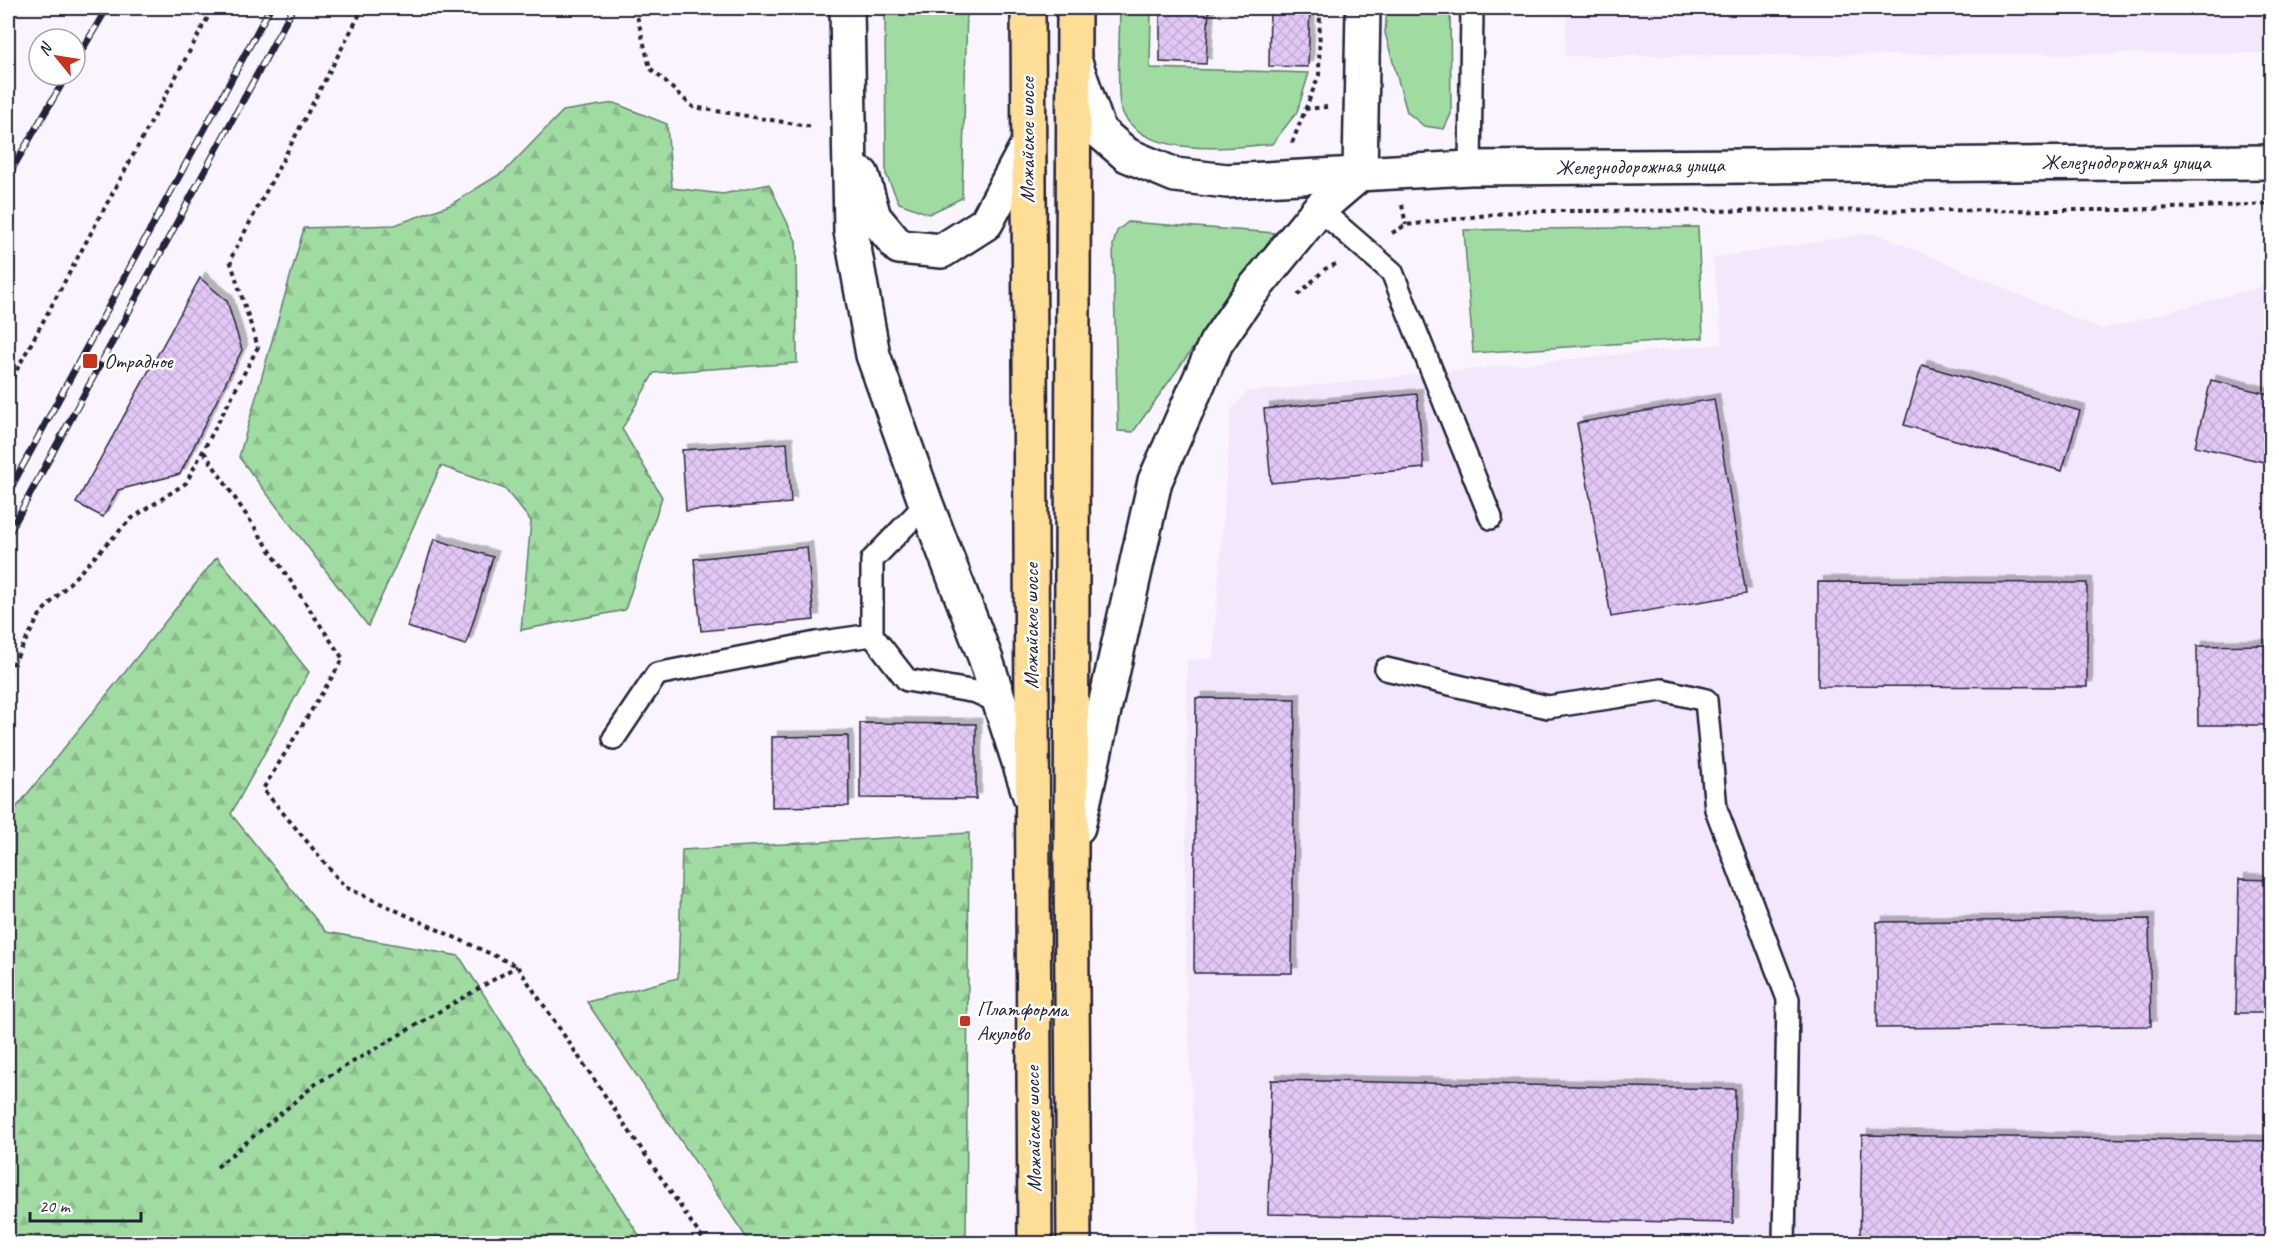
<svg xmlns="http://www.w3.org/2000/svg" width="2279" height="1251" font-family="Caveat,sans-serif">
  <defs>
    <pattern id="forest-firs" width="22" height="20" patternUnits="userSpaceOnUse" patternTransform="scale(1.5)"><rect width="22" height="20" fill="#a0dba2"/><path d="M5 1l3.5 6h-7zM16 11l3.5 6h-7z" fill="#8abc8c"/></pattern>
    <pattern id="building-cross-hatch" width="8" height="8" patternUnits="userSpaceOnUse" patternTransform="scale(1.5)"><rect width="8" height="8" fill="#e3c8f6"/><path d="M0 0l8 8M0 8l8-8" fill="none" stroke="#c2acd4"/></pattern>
    <filter id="shadow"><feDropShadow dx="5.5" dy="-5.5" stdDeviation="0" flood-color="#0004"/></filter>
  </defs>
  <rect width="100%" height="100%" fill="#f9f4fd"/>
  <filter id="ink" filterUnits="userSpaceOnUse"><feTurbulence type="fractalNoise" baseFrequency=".0167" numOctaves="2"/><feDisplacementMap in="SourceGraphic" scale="12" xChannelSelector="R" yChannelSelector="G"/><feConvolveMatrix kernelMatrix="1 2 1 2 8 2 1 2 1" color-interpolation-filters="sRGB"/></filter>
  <g filter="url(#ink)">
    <g fill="#f2e7fb">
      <path d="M1567,8H2271V53L1565,56Z"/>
      <path d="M1875,233L2102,330L2271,284V1243H1199L1186,975L1187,660L1213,659L1231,411L1247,392L1723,344L1713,258Z"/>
    </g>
    <g fill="#a0dba2" stroke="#617e6e" stroke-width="1.5">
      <path d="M885,8H967L962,198L929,214L899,203L886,174Z"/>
      <path d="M1120,8H1151L1150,68L1309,73L1297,112L1272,144C1230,148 1140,159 1121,109C1116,97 1120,26 1120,8Z"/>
      <path d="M1387,8H1450L1451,114L1444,129L1424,126L1407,112L1385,33Z"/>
      <path d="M1128,222L1275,233L1133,432L1118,431L1113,245L1117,231Z"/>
      <path d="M1698,227L1703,338L1473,353L1464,230Z"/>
    </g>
    <g fill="url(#forest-firs)" stroke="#617e6e" stroke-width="1.5">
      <path d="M614,103L667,124L672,188L723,194L769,184L796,241L797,363L654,373L622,429L662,497L625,610L521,630L531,521L505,489L441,466L368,626L239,457L304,228L395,225L450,205L505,171L563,111Z"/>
      <path d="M217,557L309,672L231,814L326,932L459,956L644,1243H8V818Z"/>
      <path d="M969,833L966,1243H750L587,1002L678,978L682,850Z"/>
    </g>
    <g fill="url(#building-cross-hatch)" stroke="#22223b" stroke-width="1.5" filter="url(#shadow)">
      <path d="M1160,8H1209L1206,64L1160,62Z"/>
      <path d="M1270,8H1310L1308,67L1269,66Z"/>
      <path d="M200,278L227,301L242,350L180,474L118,490L103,517L76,503Z"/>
      <path d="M1922,365L2080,411L2062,471L1904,425Z"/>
      <path d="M2211,380L2272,395V464L2195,446Z"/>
      <path d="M1417,394L1424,468L1271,483L1264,409Z"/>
      <path d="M1714,399L1746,594L1611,617L1577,423Z"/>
      <path d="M787,443L791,503L686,511L682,450Z"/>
      <path d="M434,539L493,557L466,645L407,627Z"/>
      <path d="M807,547L814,620L701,631L694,559Z"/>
      <path d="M1818,582L2087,583V687L1818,686Z"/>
      <path d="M2272,645V725H2198L2197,646Z"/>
      <path d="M1196,698L1295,699L1292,973H1194Z"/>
      <path d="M860,723L976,724V799L860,798Z"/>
      <path d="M848,736L849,806L772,807V737Z"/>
      <path d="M2239,879L2272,880V1013H2236Z"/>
      <path d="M2149,919L2151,1026L1877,1028V922Z"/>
      <path d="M1271,1080L1735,1089L1733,1223L1268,1214Z"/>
      <path d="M1862,1135L2272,1141V1244H1860Z"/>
    </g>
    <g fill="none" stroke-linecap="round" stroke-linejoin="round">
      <defs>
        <g id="service">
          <path d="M1470,168L1472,8"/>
          <path d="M1319,209L1392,272L1491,518"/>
          <path d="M926,504L872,560V635L907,680L976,692L1000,703"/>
          <path d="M1386,669L1548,707L1662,690L1706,700L1716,809L1788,999L1784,1244"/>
          <path d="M614,738L657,674L816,643L872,635"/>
        </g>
        <g id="tertiary">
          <path d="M847,8L851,231L873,355L926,504L985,657L1030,796"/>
          <path d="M1075,62L1099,131L1127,155L1175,175L1227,181L1470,168L2272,162"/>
          <path d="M862,175L874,217L899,247L942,251L986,223L1027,146"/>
          <path d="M1078,827L1155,481L1216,343L1249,295L1319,209L1360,174L1363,8"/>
        </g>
        <g id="primary">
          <path d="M1028,8L1035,1244"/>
          <path d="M1074,1244L1071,861L1074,8"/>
        </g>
      </defs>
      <use href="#service" stroke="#22223b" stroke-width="26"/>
      <use href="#tertiary" stroke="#22223b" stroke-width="38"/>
      <use href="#primary" stroke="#22223b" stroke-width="38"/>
      <g stroke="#22223b" stroke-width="4" stroke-dasharray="4.5 4.5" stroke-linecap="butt">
        <path d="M635,8L650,68L693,107L813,127"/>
        <path d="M1305,109L1327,107"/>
        <path d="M1292,143L1319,75L1320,8"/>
        <path d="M1402,205L1406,225"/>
        <path d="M1392,233L1406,225L1521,211L2124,210L2272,204"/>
        <path d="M1298,295L1325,269L1336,264"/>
        <path d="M8,386L213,8"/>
        <path d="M204,452L343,659L263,789L345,887L517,966L706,1244"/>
        <path d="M8,673L41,613L131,519L186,483L258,347L230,260L363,8"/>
        <path d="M217,1167L317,1083L517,966"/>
      </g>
      <use href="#service" stroke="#fff" stroke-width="21"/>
      <use href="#tertiary" stroke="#fff" stroke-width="33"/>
      <use href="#primary" stroke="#fedd96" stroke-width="33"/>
      <defs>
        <g id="rail">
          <path d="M75,62L107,8"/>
          <path d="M8,176L67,75"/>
          <path d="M8,493L270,8"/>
          <path d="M8,535L293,8"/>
        </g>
      </defs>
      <use href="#rail" stroke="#22223b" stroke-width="7"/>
      <use href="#rail" stroke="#fff" stroke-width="4.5" stroke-dasharray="14" stroke-linecap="butt"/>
    </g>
  </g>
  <g fill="#c8321e" stroke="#fff" stroke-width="2">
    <rect x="82" y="353" width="16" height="16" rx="3"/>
    <rect x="959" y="1015" width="12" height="12" rx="3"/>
  </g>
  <g text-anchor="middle" stroke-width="5" stroke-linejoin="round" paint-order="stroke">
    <g font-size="21" fill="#22223b" stroke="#fff">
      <text transform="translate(1027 140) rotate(-90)" y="7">Можайское шоссе</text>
      <text x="2126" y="169">Железнодорожная улица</text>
      <text transform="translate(1640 166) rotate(-1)" y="7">Железнодорожная улица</text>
      <text transform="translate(1031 626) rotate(-90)" y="7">Можайское шоссе</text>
      <text transform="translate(1033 1129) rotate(-91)" y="7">Можайское шоссе</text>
    </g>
    <g font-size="21" fill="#22223b" stroke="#fff" text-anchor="start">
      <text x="104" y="368">Отрадное</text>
      <text x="977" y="1016">Платформа<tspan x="977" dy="24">Акулово</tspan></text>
    </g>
  </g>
  <rect width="2279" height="1251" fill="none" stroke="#fff" stroke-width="30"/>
  <rect x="15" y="15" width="2249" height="1221" fill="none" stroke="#22223b" stroke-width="2" filter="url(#ink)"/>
  <g transform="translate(57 57) rotate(300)"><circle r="28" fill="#ffffff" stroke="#a7a7b1" stroke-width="1.5"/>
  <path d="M0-4.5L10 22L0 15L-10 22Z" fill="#c8321e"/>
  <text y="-9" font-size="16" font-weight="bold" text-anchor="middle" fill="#22223b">N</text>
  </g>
  <path d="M30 1212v9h111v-9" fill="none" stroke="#22223b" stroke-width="3"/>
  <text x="39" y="1212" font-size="18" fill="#22223b" stroke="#ffffff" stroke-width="4.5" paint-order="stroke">20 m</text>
</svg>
